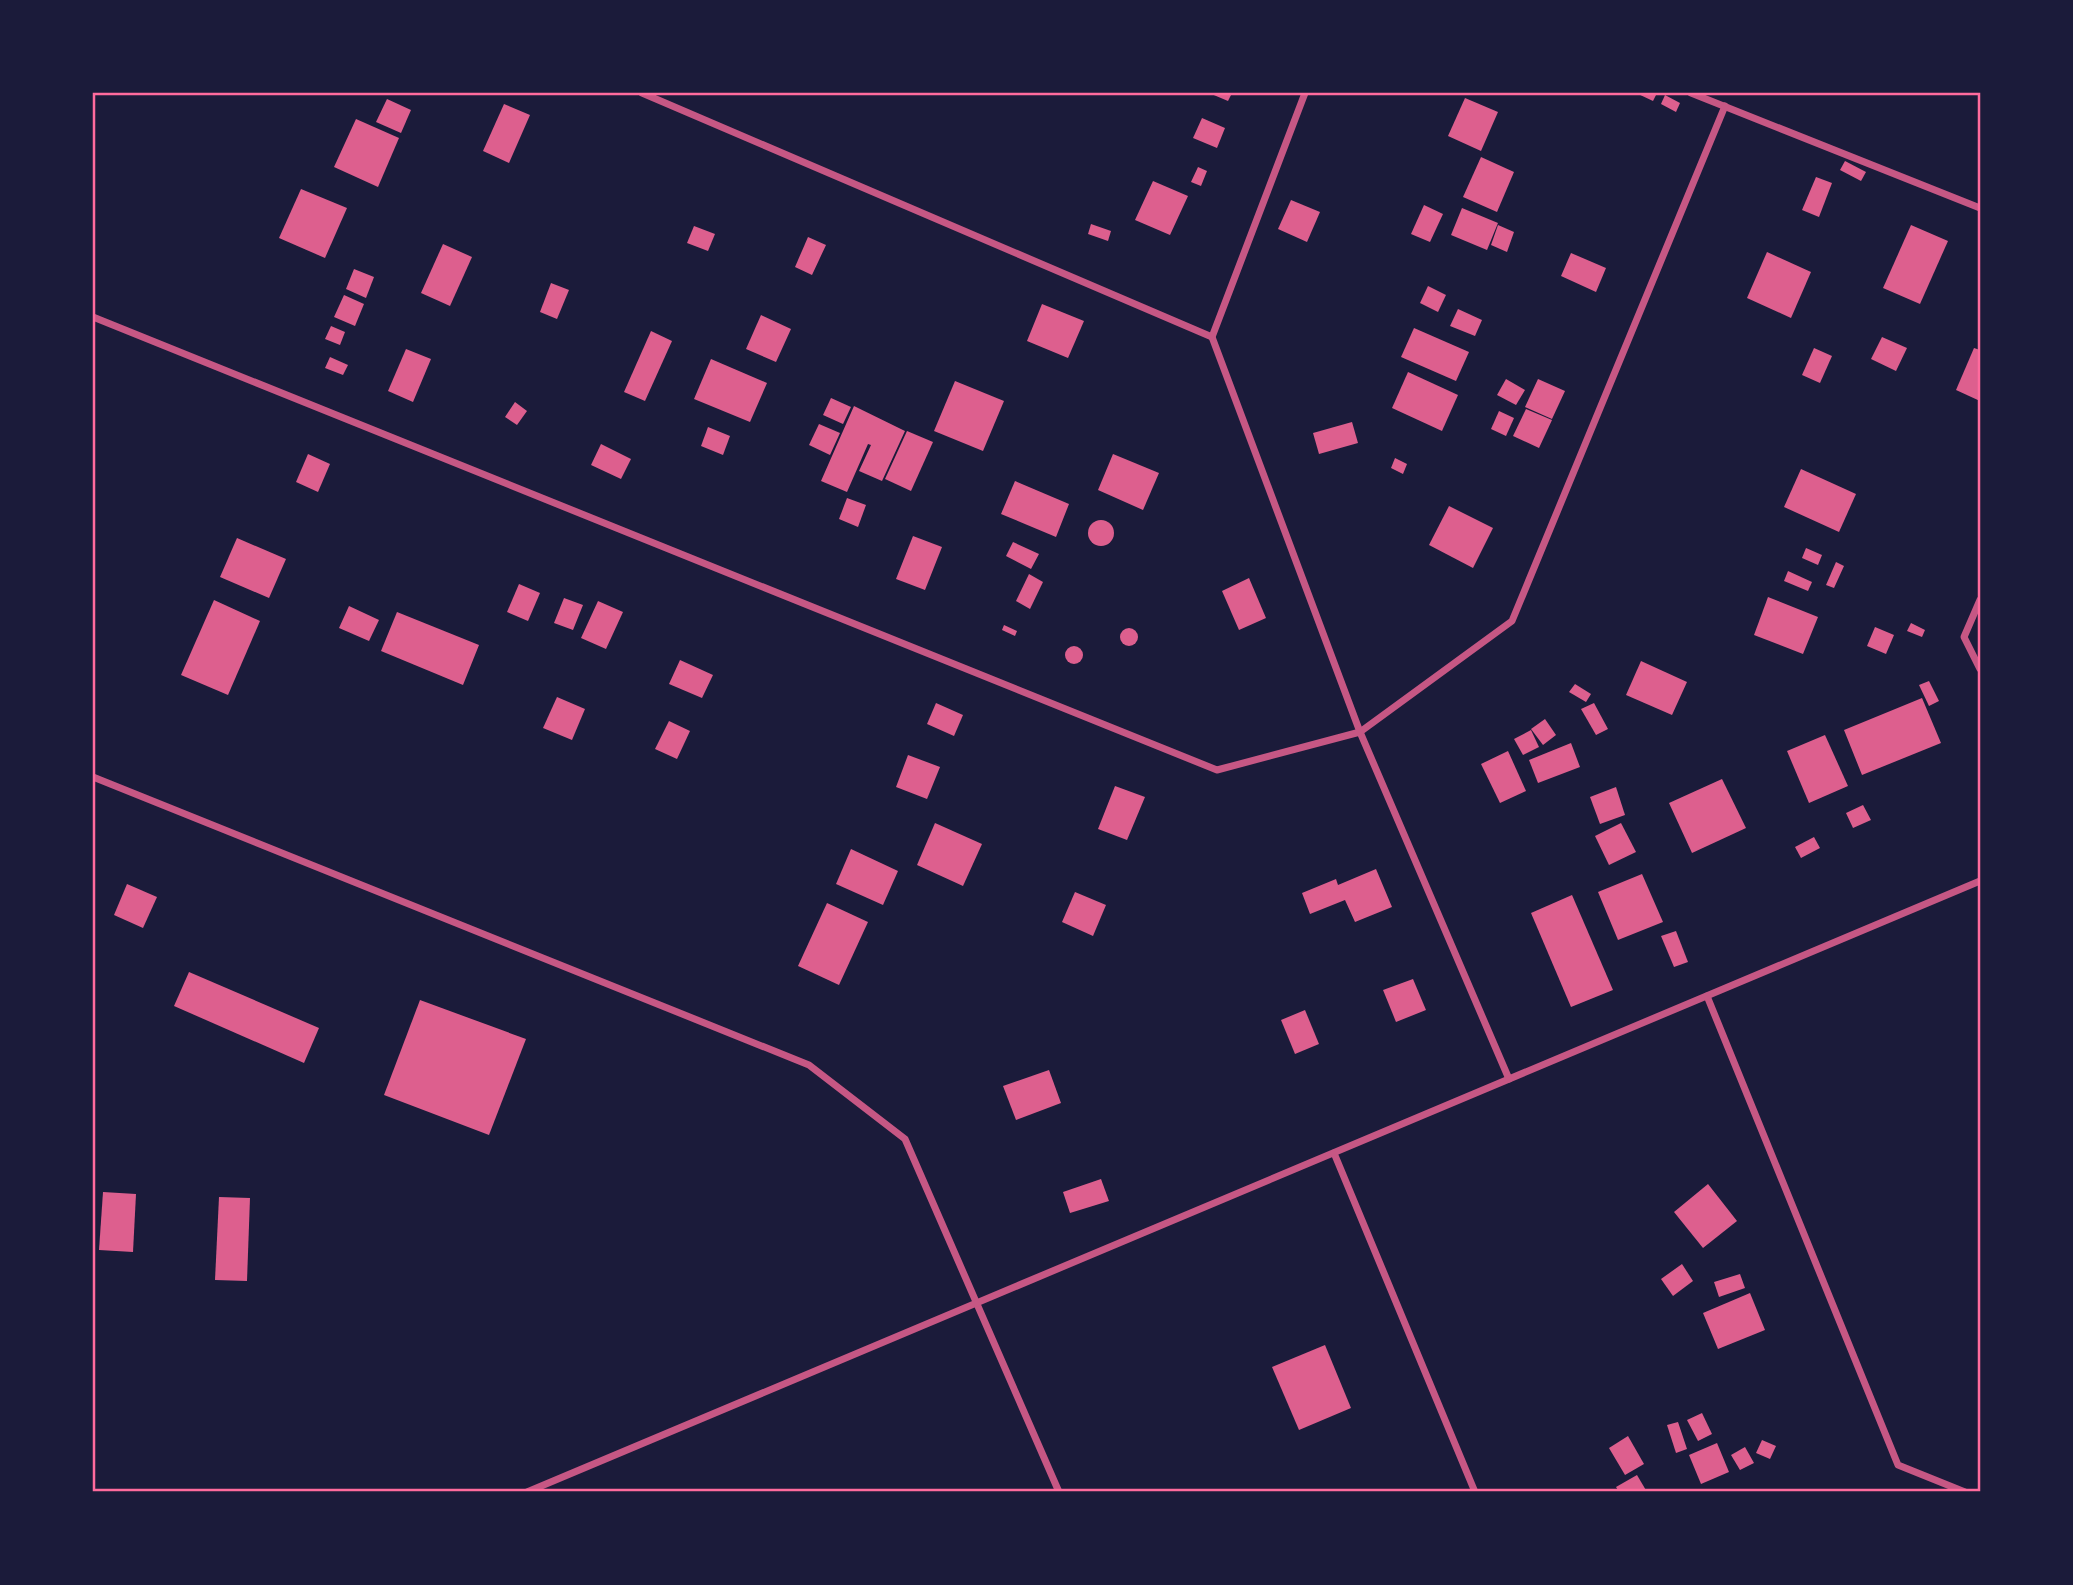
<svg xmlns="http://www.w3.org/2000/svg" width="2073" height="1585" font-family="Poppins,sans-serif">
  <rect width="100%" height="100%" fill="#1b1b3a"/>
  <g fill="#dd5f8e">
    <path d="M1209,93H1232L1228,101Z"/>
    <path d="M1636,93H1657L1653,101Z"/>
    <path d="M1665,95L1680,103L1676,112L1661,104Z"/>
    <path d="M1465,98L1498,112L1481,151L1448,136Z"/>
    <path d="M387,99L411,110L401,133L376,122Z"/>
    <path d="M504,104L530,115L509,163L483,151Z"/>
    <path d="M1202,118L1225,128L1217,148L1193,138Z"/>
    <path d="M356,119L399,138L378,187L334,167Z"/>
    <path d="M1481,157L1514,172L1497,212L1463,197Z"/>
    <path d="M1845,161L1866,172L1861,181L1840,170Z"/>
    <path d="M1198,167L1207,171L1201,186L1191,182Z"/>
    <path d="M1816,177L1832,183L1819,217L1802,210Z"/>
    <path d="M1153,181L1188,196L1170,235L1135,220Z"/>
    <path d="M301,189L347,208L325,258L279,238Z"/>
    <path d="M1291,200L1320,212L1307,242L1278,229Z"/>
    <path d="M1424,205L1443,214L1430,242L1411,234Z"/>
    <path d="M1462,208L1498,223L1487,250L1451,235Z"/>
    <path d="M1091,224L1111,231L1108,241L1088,234Z"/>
    <path d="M1498,225L1514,232L1507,252L1491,245Z"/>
    <path d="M1911,225L1948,241L1920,304L1883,288Z"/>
    <path d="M694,226L715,234L708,251L687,243Z"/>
    <path d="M808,237L826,245L812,275L795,267Z"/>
    <path d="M443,244L472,257L450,306L421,293Z"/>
    <path d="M1767,252L1811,272L1791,318L1747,298Z"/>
    <path d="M1571,253L1606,268L1596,292L1561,276Z"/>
    <path d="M354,269L374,277L366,298L346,289Z"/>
    <path d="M551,283L569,290L557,319L540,312Z"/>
    <path d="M1428,286L1446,295L1438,312L1420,303Z"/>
    <path d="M344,295L364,304L355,326L334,317Z"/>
    <path d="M1042,304L1084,321L1068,358L1027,341Z"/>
    <path d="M1458,309L1482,320L1475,336L1450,326Z"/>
    <path d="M761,315L791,329L776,362L746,349Z"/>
    <path d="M331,326L345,332L340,345L325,339Z"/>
    <path d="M1414,328L1469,352L1456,381L1401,357Z"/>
    <path d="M651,331L672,341L645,401L624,392Z"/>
    <path d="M1882,337L1907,348L1896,371L1871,359Z"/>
    <path d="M1814,348L1832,356L1820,383L1802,375Z"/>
    <path d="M1974,348L1980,350V401L1956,390Z"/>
    <path d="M406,349L431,359L413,402L388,391Z"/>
    <path d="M330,357L348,365L343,375L325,368Z"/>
    <path d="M711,359L767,383L750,422L694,399Z"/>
    <path d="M1408,372L1458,395L1442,431L1392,408Z"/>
    <path d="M1506,379L1525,390L1516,405L1497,395Z"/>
    <path d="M1538,379L1565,391L1552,419L1525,407Z"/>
    <path d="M955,381L1004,401L983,451L934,431Z"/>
    <path d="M831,398L851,407L843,424L823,415Z"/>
    <path d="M515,402L527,411L517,425L505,417Z"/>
    <path d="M854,406L905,431L882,481L859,471L871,445L868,444L847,492L821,481Z"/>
    <path d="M1526,409L1552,420L1539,448L1513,436Z"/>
    <path d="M1499,411L1514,418L1506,436L1491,429Z"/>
    <path d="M1352,422L1358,443L1319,454L1313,433Z"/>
    <path d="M819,424L840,433L830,455L809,445Z"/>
    <path d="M708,427L730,436L723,455L701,446Z"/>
    <path d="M907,431L933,442L911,491L885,479Z"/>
    <path d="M601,444L631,459L621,479L591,465Z"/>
    <path d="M308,454L330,464L318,492L296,482Z"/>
    <path d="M1113,454L1159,473L1143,510L1098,490Z"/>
    <path d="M1395,458L1407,464L1403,474L1391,468Z"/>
    <path d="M1801,469L1856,494L1839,532L1784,507Z"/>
    <path d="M1015,481L1069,504L1056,537L1001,514Z"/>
    <path d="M847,498L866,505L858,527L839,519Z"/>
    <path d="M1449,506L1493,528L1473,568L1429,545Z"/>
    <circle cx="1101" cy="533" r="13"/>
    <path d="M913,536L942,547L925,590L896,579Z"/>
    <path d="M237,538L286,559L269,598L220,577Z"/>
    <path d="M1013,542L1039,554L1031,569L1006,556Z"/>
    <path d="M1806,548L1822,555L1818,565L1802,558Z"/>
    <path d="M1836,562L1844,566L1834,588L1826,585Z"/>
    <path d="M1788,571L1812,582L1808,591L1784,581Z"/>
    <path d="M1029,574L1043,582L1030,609L1016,601Z"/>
    <path d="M1249,578L1266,618L1239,630L1222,591Z"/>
    <path d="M519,584L540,593L528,621L507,612Z"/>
    <path d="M1768,597L1818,617L1803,654L1754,635Z"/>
    <path d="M564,598L583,605L573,630L554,623Z"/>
    <path d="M214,600L260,621L228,695L181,675Z"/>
    <path d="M598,601L623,612L606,649L581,638Z"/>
    <path d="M349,606L379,620L369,641L339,628Z"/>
    <path d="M397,612L479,645L463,685L381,651Z"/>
    <path d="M1911,623L1925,630L1922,637L1907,631Z"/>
    <path d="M1004,625L1017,631L1015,636L1002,630Z"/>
    <path d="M1875,627L1894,635L1886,654L1867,646Z"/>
    <circle cx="1129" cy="637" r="9"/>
    <circle cx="1074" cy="655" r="9"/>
    <path d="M680,660L713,675L702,698L669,684Z"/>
    <path d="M1641,661L1687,682L1672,715L1626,695Z"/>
    <path d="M1929,681L1939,701L1929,706L1919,685Z"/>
    <path d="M1575,684L1591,694L1586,702L1569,692Z"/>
    <path d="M557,697L585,709L572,740L543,728Z"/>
    <path d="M1922,698L1941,743L1862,775L1844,730Z"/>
    <path d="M936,703L963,715L954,736L927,724Z"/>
    <path d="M1594,703L1608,729L1596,735L1581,709Z"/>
    <path d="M1545,719L1556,735L1543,745L1531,729Z"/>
    <path d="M669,721L690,731L677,759L655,749Z"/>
    <path d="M1531,730L1539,747L1523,755L1514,739Z"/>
    <path d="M1825,735L1848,786L1809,803L1787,751Z"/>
    <path d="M1571,743L1580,767L1538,783L1529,760Z"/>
    <path d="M1508,751L1526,791L1500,803L1481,764Z"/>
    <path d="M908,755L940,767L927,799L896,787Z"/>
    <path d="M1722,779L1746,828L1692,853L1669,803Z"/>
    <path d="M1115,786L1145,797L1127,840L1098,829Z"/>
    <path d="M1616,787L1625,815L1600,824L1590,797Z"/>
    <path d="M1863,805L1871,820L1853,828L1846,813Z"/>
    <path d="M935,823L982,844L963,886L917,865Z"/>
    <path d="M1621,823L1636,852L1609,865L1595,836Z"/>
    <path d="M1814,837L1820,848L1801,858L1795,847Z"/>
    <path d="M851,849L898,871L883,905L836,884Z"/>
    <path d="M1376,869L1392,907L1355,922L1345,900L1310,914L1302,893L1336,879L1338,885Z"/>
    <path d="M1642,874L1663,922L1618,940L1598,892Z"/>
    <path d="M127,884L157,897L143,928L114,915Z"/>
    <path d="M1075,892L1106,905L1093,936L1062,922Z"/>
    <path d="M1572,895L1613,990L1571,1007L1531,913Z"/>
    <path d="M827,903L868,922L839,985L798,966Z"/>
    <path d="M1676,931L1688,962L1674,967L1661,936Z"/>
    <path d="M189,972L319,1028L304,1063L174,1006Z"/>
    <path d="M1413,979L1426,1010L1396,1022L1383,990Z"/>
    <path d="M420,1000L526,1039L489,1135L384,1095Z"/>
    <path d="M1305,1010L1319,1044L1295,1054L1281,1020Z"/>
    <path d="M1049,1070L1061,1103L1016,1120L1003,1086Z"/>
    <path d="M1101,1179L1109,1201L1070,1213L1063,1192Z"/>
    <path d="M1708,1184L1737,1221L1703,1248L1674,1212Z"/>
    <path d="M103,1192L136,1194L133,1252L99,1250Z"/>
    <path d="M219,1197L250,1198L247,1281L215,1280Z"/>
    <path d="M1682,1264L1693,1281L1673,1296L1661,1279Z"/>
    <path d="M1740,1274L1745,1288L1719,1297L1714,1282Z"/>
    <path d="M1750,1293L1765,1330L1718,1349L1703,1313Z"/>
    <path d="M1325,1345L1351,1408L1299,1430L1272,1367Z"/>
    <path d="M1702,1413L1712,1434L1698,1441L1687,1420Z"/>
    <path d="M1678,1422L1687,1449L1676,1453L1667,1425Z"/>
    <path d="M1628,1436L1644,1464L1625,1475L1609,1448Z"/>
    <path d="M1762,1440L1776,1446L1770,1459L1756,1453Z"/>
    <path d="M1717,1443L1729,1472L1701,1484L1689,1455Z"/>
    <path d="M1745,1447L1754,1463L1740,1470L1731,1455Z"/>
    <path d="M1637,1475L1647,1492H1619L1616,1487Z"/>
  </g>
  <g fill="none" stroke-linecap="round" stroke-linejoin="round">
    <g stroke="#c65784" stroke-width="7">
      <path d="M642,93L1212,337L1360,732L1509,1079"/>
      <path d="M1691,93L1980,208"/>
      <path d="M93,317L1217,770L1360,732L1512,621L1725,106"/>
      <path d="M1212,337L1305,93"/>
      <path d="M1980,600L1964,637L1980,669"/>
      <path d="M93,777L809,1065L905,1139L1059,1492"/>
      <path d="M1707,996L1898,1465L1965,1492"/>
      <path d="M1334,1153L1475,1492"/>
      <path d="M527,1492L1980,881"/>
    </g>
  </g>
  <rect width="2073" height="1585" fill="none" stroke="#1b1b3a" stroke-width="189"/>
  <rect x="94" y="94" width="1885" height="1396" fill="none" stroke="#ff6b9d" stroke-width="2.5"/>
</svg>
